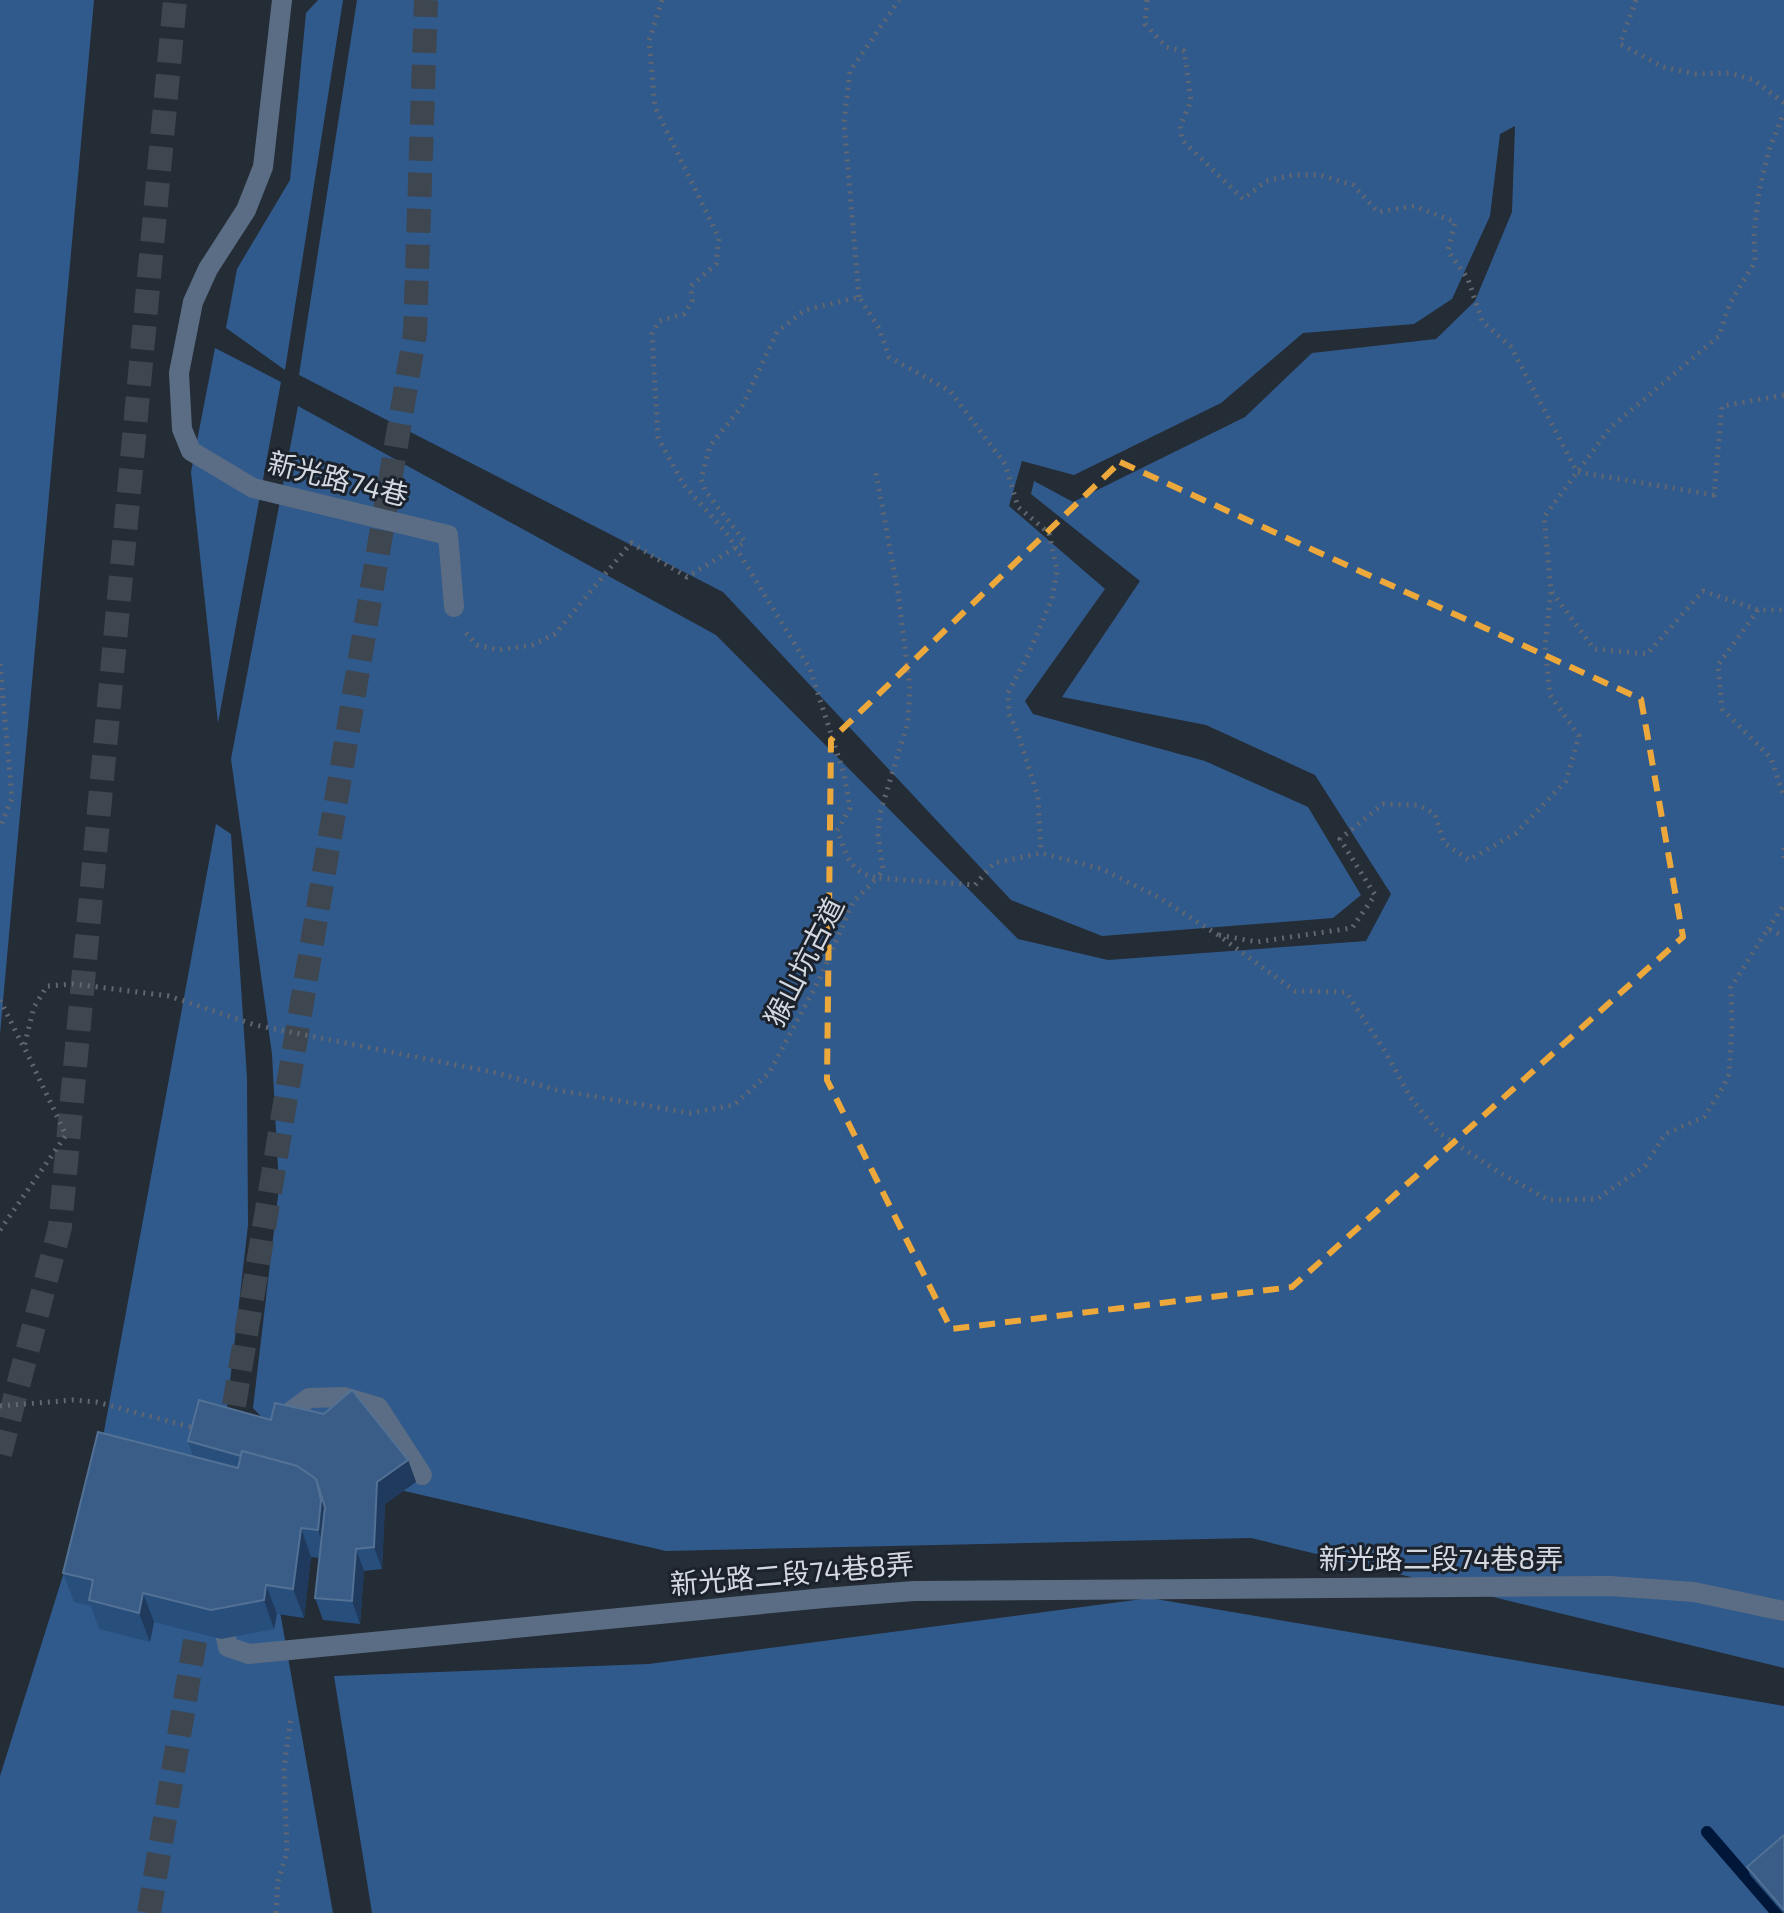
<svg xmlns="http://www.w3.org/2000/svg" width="1784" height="1913" font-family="'Exo 2','Noto Sans TC',sans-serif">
  <rect width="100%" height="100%" fill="#242c36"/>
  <g fill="#315a8c">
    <path d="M0,0H94L0,1034Z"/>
    <path d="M318,0H343L285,370L226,328L237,269L290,180L306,13Z"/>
    <path d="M357,0H1784V1668L1251,1538L666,1551L313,1470L253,1408L279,1188L272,1054L231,759L298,406L716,635L1018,939L1108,960L1366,941L1391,894L1315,775L1206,725L1062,697L1140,581L1031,494L1034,481L1073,502L1245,417L1312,353L1436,339L1475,301L1512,212L1515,126L1500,134L1490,216L1452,299L1414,324L1303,333L1221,403L1074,475L1022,461L1009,506L1105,589L1025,701L1033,714L1205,761L1308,807L1361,895L1333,918L1102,936L1011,900L723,592L299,375Z"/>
    <path d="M215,348L281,382L218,723L191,472Z"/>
    <path d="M216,824L231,834L247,1078L248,1225L225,1425L253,1458L333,1913H0V1776L98,1464Z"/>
    <path d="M1150,1598L1784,1706V1913H372L334,1676L649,1664Z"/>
  </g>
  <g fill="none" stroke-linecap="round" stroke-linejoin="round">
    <path stroke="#001739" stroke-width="12" d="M1707,1832L1777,1913"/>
    <g stroke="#3e4650" stroke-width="24" stroke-dasharray="24 12" stroke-linecap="butt">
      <path d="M228,1441L415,333L426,0"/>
      <path d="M0,1454L60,1227L175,0"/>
      <path d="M149,1913L202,1600"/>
    </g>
    <g stroke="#606770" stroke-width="5" stroke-dasharray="2 6" stroke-linecap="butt">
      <path d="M662,0L649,41L655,107L719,238L716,264L691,286L692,301L684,314L659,321L652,334L658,438L684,485L728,535L810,669L844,774L850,808L837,831C848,856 848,871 877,878L883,869L878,836L880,813L908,722L910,688L898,593L876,473"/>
      <path d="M1147,0L1145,24L1166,47L1184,51L1191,101L1180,126L1182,140L1243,199L1266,181L1293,175H1320L1353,185L1378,212L1414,206L1455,222L1448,251L1468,279L1482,321L1511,347L1577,472L1714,495L1722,406L1784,395"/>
      <path d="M1636,0L1620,44L1663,67L1695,74L1730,73L1754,80L1784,103"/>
      <path d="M859,297L844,122L850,71L899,0"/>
      <path d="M1552,592L1594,649L1647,654L1703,591L1758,610H1784"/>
      <path d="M1758,610L1718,665L1722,709L1771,758L1784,797"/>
      <path d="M466,633L477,645L499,650L532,645L555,634L631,543L687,577L745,542L706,492L701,479L710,446L742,406L777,332L805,310L859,297L879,328L889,357L950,391L1005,464L1018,507L1049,533L1057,571L1052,599L1028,655L1008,693L1009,714L1018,734L1038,797L1041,852"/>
      <path d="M0,664L12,798L0,827"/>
      <path d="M1784,848V861"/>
      <path d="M1768,929L1784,905"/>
      <path d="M1219,935L1257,942L1352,928L1375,895L1340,839L1383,804L1418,805L1435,814L1444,843L1469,860L1516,833L1566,781L1579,736L1550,695L1545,646L1551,591L1544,517L1610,428L1719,336L1730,303L1755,262L1754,233L1759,191L1769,150L1784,112"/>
      <path d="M0,1000L23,1046"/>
      <path d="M0,1230L66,1135L24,1047L34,1007L47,986L73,984L169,996L255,1025L497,1073L557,1090L690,1113L734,1105L769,1073L820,978L853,902L877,878L975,885L994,863L1041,853L1102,869L1158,897L1218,935L1295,991L1346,992L1386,1053L1410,1097L1438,1132L1500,1173L1549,1200L1597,1199L1645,1166L1665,1134L1704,1117L1723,1087L1729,1074L1732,1027L1731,987L1768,929L1784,936"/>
      <path d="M0,1406L73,1400L96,1402L195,1428"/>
      <path d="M276,1913L278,1881L287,1853L284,1768L291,1716"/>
    </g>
    <g stroke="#5b6d84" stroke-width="20">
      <path d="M282,0L263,167L246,210L208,269L193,302L179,373L182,429L191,451L253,488L448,535L454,607"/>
      <path d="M278,1426L282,1418L309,1398L344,1397L378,1407L422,1475"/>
      <path d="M225,1614L223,1624L228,1647L249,1654L824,1598L914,1591L1610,1586L1694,1592L1784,1611"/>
    </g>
  </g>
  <g fill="#284e7c">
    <path d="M188,1441L408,1460L416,1482L385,1504L382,1569L364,1571L360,1624L323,1620L315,1598L319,1558L311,1557L304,1618L277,1614L274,1629L221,1639L154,1622L150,1642L99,1629L91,1606L74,1602L63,1573L193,1457Z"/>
    <path d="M1784,1835V1913H1783L1750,1875L1747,1867Z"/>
  </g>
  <g fill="#1f3a5c">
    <path d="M408,1460L416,1482L385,1504L382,1569L374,1547L377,1482Z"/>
    <path d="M316,1479L326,1508L328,1559L318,1530Z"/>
    <path d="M301,1528L311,1557L304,1618L293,1589Z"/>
    <path d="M356,1549L364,1571L360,1624L352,1601Z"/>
    <path d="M266,1585L277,1614L274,1629L264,1600Z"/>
    <path d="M143,1593L154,1622L150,1642L139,1613Z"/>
  </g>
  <g fill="#3a5d87" stroke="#527195" stroke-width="2">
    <path d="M352,1390L408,1460L377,1482L374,1547L356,1549L352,1601L315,1598L325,1507L316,1479L297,1466L242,1451L241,1456L188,1441L199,1400L271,1420L275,1403L324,1414Z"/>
    <path d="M98,1432L238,1468L242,1451L297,1466L316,1479L321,1500L318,1530L301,1528L293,1589L266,1585L264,1600L211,1610L143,1593L139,1613L89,1600L93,1580L63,1573Z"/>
    <path d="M1784,1835V1910L1747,1867Z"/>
  </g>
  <path fill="none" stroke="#eda83b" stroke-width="6" stroke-dasharray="16 10" stroke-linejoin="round" d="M1120,462L1641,699L1683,937L1292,1287L951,1329L827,1080L831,740Z"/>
  <g text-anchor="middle" stroke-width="6" stroke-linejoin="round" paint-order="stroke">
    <g font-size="28" fill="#d4d9e0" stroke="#1b222c">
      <text transform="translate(338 479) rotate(14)" y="10">新光路74巷</text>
      <text transform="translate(804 962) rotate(-63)" y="10">猴山坑古道</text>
      <text x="1441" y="1569">新光路二段74巷8弄</text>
      <text transform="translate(792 1574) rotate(-5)" y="10">新光路二段74巷8弄</text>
    </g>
  </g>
</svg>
